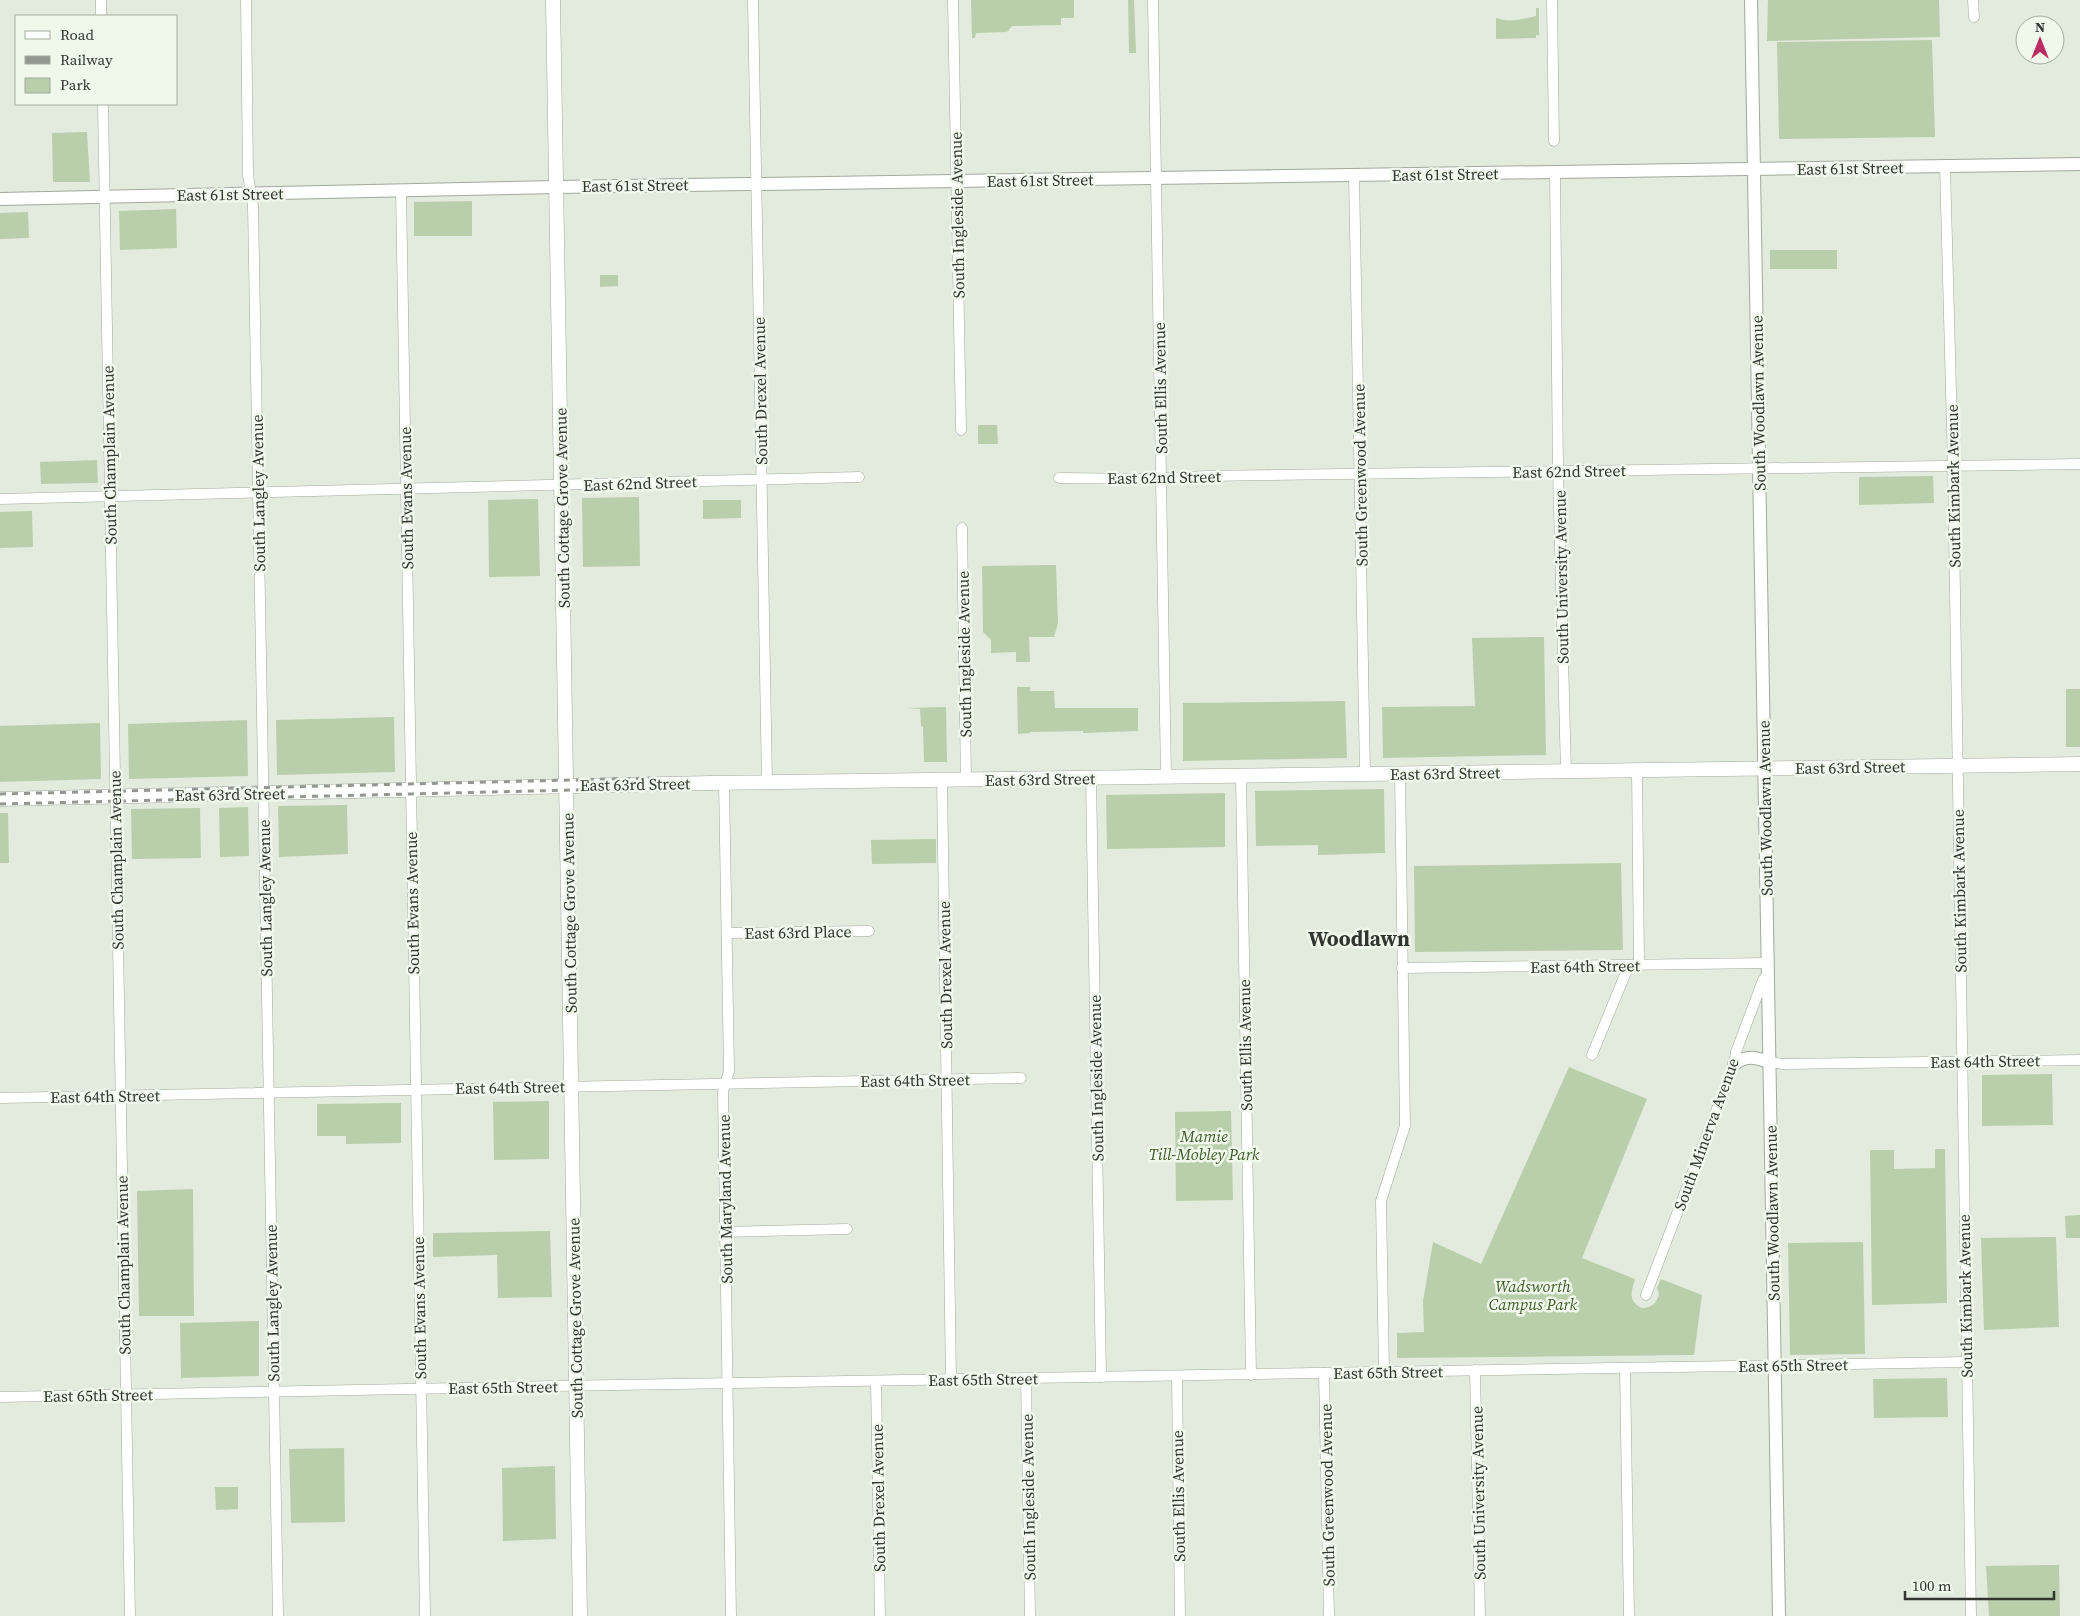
<svg xmlns="http://www.w3.org/2000/svg" width="2080" height="1616" font-family="'Source Serif 4',serif">
  <rect width="100%" height="100%" fill="#e2ebde"/>
  <g fill="#b9cfac">
    <path d="M971,0H1074V18H1061V25L1012,26L1007,32L976,33L975,38H972Z"/>
    <path d="M1128,0H1134L1136,53H1129Z"/>
    <path d="M1768,0H1939L1940,37L1767,41Z"/>
    <path d="M1536,8H1539V35H1536V38L1496,39V18C1511,23 1522,19 1536,16Z"/>
    <path d="M1932,40L1935,137L1779,139L1777,42Z"/>
    <path d="M87,132L90,182H53L52,133Z"/>
    <path d="M472,201V236H414V202Z"/>
    <path d="M176,209L177,248L120,250L119,211Z"/>
    <path d="M28,212L29,238L0,239V213Z"/>
    <rect x="1770" y="250" width="67" height="19"/>
    <path d="M600,275H618V286L600,287Z"/>
    <path d="M978,425H997L998,444H978Z"/>
    <path d="M97,460L98,483L41,484L40,462Z"/>
    <path d="M1933,476L1934,503L1859,505V477Z"/>
    <path d="M639,497L640,566L583,567L582,498Z"/>
    <path d="M538,499L540,576L489,577L488,500Z"/>
    <path d="M703,500H741V518L703,519Z"/>
    <path d="M32,511L33,547L0,548V512Z"/>
    <path d="M1056,565L1058,623L1054,637H1029L1030,662H1016V652L991,653V640L983,632L982,566Z"/>
    <path d="M1544,637L1546,755L1383,758L1382,707L1475,706L1472,638Z"/>
    <path d="M1017,687H1030V691H1054L1055,708H1138V731L1083,733V731L1030,732V733L1018,734Z"/>
    <rect x="2066" y="689" width="14" height="58"/>
    <path d="M1345,701L1347,758L1183,761V703Z"/>
    <path d="M946,707L947,762H924L923,727L921,726L920,709L906,708Z"/>
    <path d="M394,717L395,772L277,775L276,720Z"/>
    <path d="M247,720L248,776L129,779L128,724Z"/>
    <path d="M100,723L101,779L0,782V726Z"/>
    <path d="M1384,789L1385,853L1318,855V845L1256,846L1255,791Z"/>
    <path d="M1225,793V847L1107,849L1106,795Z"/>
    <path d="M347,805L348,854L279,857L278,806Z"/>
    <path d="M248,807L249,856L220,857L219,808Z"/>
    <path d="M200,808L201,858L132,859L131,809Z"/>
    <path d="M0,813H8L9,863H0Z"/>
    <path d="M936,839V863L872,864L871,840Z"/>
    <path d="M1621,863L1623,950L1415,952L1414,866Z"/>
    <path d="M1569,1067L1647,1099L1582,1258L1635,1279C1631,1292 1628,1302 1642,1308C1651,1308 1657,1303 1659,1294L1657,1288L1661,1279L1702,1295L1694,1355L1397,1358V1333L1424,1332L1423,1301L1433,1242L1481,1264Z"/>
    <path d="M2052,1074L2053,1125L1982,1126V1075Z"/>
    <path d="M549,1101V1159L494,1160L493,1102Z"/>
    <path d="M401,1103V1143L346,1144V1136H317V1104Z"/>
    <path d="M1231,1111L1233,1200L1176,1201L1175,1112Z"/>
    <path d="M1935,1149H1945L1947,1303L1872,1305L1870,1150H1894V1169L1935,1168Z"/>
    <path d="M193,1189L194,1316H139L137,1191Z"/>
    <path d="M2080,1215V1238H2066L2065,1216Z"/>
    <path d="M550,1231L552,1297L498,1298L497,1255L433,1257V1233Z"/>
    <path d="M2056,1237L2059,1327L1984,1330L1981,1238Z"/>
    <path d="M1863,1242L1865,1354L1790,1355L1788,1243Z"/>
    <path d="M259,1321V1376L181,1378L180,1323Z"/>
    <path d="M1947,1378L1948,1417L1874,1418L1873,1379Z"/>
    <path d="M344,1448L345,1522L291,1523L289,1449Z"/>
    <path d="M555,1466L556,1539L503,1541L502,1468Z"/>
    <path d="M215,1487H238V1509L216,1510Z"/>
    <path d="M2059,1565L2060,1616H1989L1986,1566Z"/>
  </g>
  <g fill="none" stroke-linecap="round" stroke-linejoin="round">
    <defs>
      <g id="minor">
        <path d="M101,0V16"/>
        <path d="M246,0L248,175L253,206L278,1616"/>
        <path d="M753,0L767,783"/>
        <path d="M953,0L961,430"/>
        <path d="M1153,0L1166,777"/>
        <path d="M1552,0L1554,141"/>
        <path d="M1973,0L1974,17"/>
        <path d="M103,104L130,1616"/>
        <path d="M1945,166L1953,466L1971,1616"/>
        <path d="M1555,172L1558,471L1566,771"/>
        <path d="M1354,175L1365,774"/>
        <path d="M401,190L425,1616"/>
        <path d="M1059,478L1149,479L1206,476L2080,464"/>
        <path d="M0,499L859,477"/>
        <path d="M962,528L966,780"/>
        <path d="M1637,770L1639,965"/>
        <path d="M1241,776L1251,1375"/>
        <path d="M1091,778L1101,1377"/>
        <path d="M942,780L951,1380"/>
        <path d="M724,783L729,1071L723,1092L731,1616"/>
        <path d="M727,933L869,931"/>
        <path d="M1402,968L1768,963"/>
        <path d="M1592,1055L1629,965"/>
        <path d="M1769,1062L1783,1064L2080,1060"/>
        <path d="M0,1098L1021,1078"/>
        <path d="M725,1232L847,1229"/>
        <path d="M1646,1295L1734,1064L1736,1052L1763,980L1768,974"/>
        <path d="M1625,1368L1629,1616"/>
        <path d="M1475,1370L1480,1616"/>
        <path d="M1384,1372L1381,1201L1405,1126L1400,774"/>
        <path d="M1324,1373L1329,1616"/>
        <path d="M1177,1376L1180,1616"/>
        <path d="M1026,1379L1030,1616"/>
        <path d="M876,1381L880,1616"/>
        <path d="M0,1397L555,1386L1966,1362"/>
      </g>
      <g id="tertiary">
        <path d="M1751,0L1779,1616"/>
        <path d="M0,199L557,187L2080,164"/>
        <path d="M1734,1064C1747,1055 1755,1057 1769,1062"/>
      </g>
      <g id="secondary">
        <path d="M553,0L580,1616"/>
        <path d="M0,799L711,783L2080,764"/>
      </g>
    </defs>
    <use href="#minor" stroke="#a1a99c" stroke-width="11"/>
    <use href="#tertiary" stroke="#a1a99c" stroke-width="14"/>
    <use href="#secondary" stroke="#a1a99c" stroke-width="15"/>
    <use href="#minor" stroke="#fff" stroke-width="10"/>
    <use href="#tertiary" stroke="#fff" stroke-width="12"/>
    <use href="#secondary" stroke="#fff" stroke-width="14"/>
    <g stroke="#92988f" stroke-width="3" stroke-dasharray="6 6" stroke-linecap="butt">
      <path d="M0,794L653,778"/>
      <path d="M0,804L654,788"/>
    </g>
  </g>
  <g text-anchor="middle" stroke-width="5" stroke-linejoin="round" paint-order="stroke">
    <g font-size="16" fill="#323530" stroke="#f0f8eb">
      <text transform="translate(1850 168) rotate(-1)" y="6">East 61st Street</text>
      <text transform="translate(1445 174) rotate(-1)" y="6">East 61st Street</text>
      <text transform="translate(1040 180) rotate(-1)" y="6">East 61st Street</text>
      <text transform="translate(635 185) rotate(-1)" y="6">East 61st Street</text>
      <text transform="translate(230 194) rotate(-1)" y="6">East 61st Street</text>
      <text transform="translate(957 215) rotate(-91)" y="6">South Ingleside Avenue</text>
      <text transform="translate(1160 388) rotate(-91)" y="6">South Ellis Avenue</text>
      <text transform="translate(760 391) rotate(-91)" y="6">South Drexel Avenue</text>
      <text transform="translate(1758 403) rotate(-91)" y="6">South Woodlawn Avenue</text>
      <text transform="translate(109 455) rotate(-91)" y="6">South Champlain Avenue</text>
      <text transform="translate(1569 471) rotate(-1)" y="6">East 62nd Street</text>
      <text transform="translate(1360 475) rotate(-91)" y="6">South Greenwood Avenue</text>
      <text transform="translate(1164 477) rotate(-1)" y="6">East 62nd Street</text>
      <text transform="translate(640 483) rotate(-2)" y="6">East 62nd Street</text>
      <text transform="translate(1953 486) rotate(-91)" y="6">South Kimbark Avenue</text>
      <text transform="translate(258 493) rotate(-91)" y="6">South Langley Avenue</text>
      <text transform="translate(406 498) rotate(-91)" y="6">South Evans Avenue</text>
      <text transform="translate(562 508) rotate(-91)" y="6">South Cottage Grove Avenue</text>
      <text transform="translate(1561 577) rotate(-91)" y="6">South University Avenue</text>
      <text transform="translate(964 654) rotate(-91)" y="6">South Ingleside Avenue</text>
      <text transform="translate(1850 767) rotate(-1)" y="6">East 63rd Street</text>
      <text transform="translate(1445 773) rotate(-1)" y="6">East 63rd Street</text>
      <text transform="translate(1040 779) rotate(-1)" y="6">East 63rd Street</text>
      <text transform="translate(635 784) rotate(-1)" y="6">East 63rd Street</text>
      <text transform="translate(230 794) rotate(-1)" y="6">East 63rd Street</text>
      <text transform="translate(1765 808) rotate(-91)" y="6">South Woodlawn Avenue</text>
      <text transform="translate(116 860) rotate(-91)" y="6">South Champlain Avenue</text>
      <text transform="translate(1959 891) rotate(-91)" y="6">South Kimbark Avenue</text>
      <text transform="translate(265 898) rotate(-91)" y="6">South Langley Avenue</text>
      <text transform="translate(412 903) rotate(-91)" y="6">South Evans Avenue</text>
      <text transform="translate(569 913) rotate(-91)" y="6">South Cottage Grove Avenue</text>
      <text transform="translate(798 932) rotate(-1)" y="6">East 63rd Place</text>
      <text transform="translate(1585 966) rotate(-1)" y="6">East 64th Street</text>
      <text transform="translate(945 975) rotate(-91)" y="6">South Drexel Avenue</text>
      <text transform="translate(1245 1045) rotate(-91)" y="6">South Ellis Avenue</text>
      <text transform="translate(1985 1061) rotate(-1)" y="6">East 64th Street</text>
      <text transform="translate(1096 1078) rotate(-91)" y="6">South Ingleside Avenue</text>
      <text transform="translate(915 1080) rotate(-1)" y="6">East 64th Street</text>
      <text transform="translate(510 1087) rotate(-1)" y="6">East 64th Street</text>
      <text transform="translate(105 1096) rotate(-1)" y="6">East 64th Street</text>
      <text transform="translate(1706 1134) rotate(-70)" y="6">South Minerva Avenue</text>
      <text transform="translate(725 1199) rotate(-91)" y="6">South Maryland Avenue</text>
      <text transform="translate(1772 1213) rotate(-91)" y="6">South Woodlawn Avenue</text>
      <text transform="translate(123 1265) rotate(-91)" y="6">South Champlain Avenue</text>
      <text transform="translate(1965 1296) rotate(-91)" y="6">South Kimbark Avenue</text>
      <text transform="translate(272 1303) rotate(-91)" y="6">South Langley Avenue</text>
      <text transform="translate(419 1308) rotate(-91)" y="6">South Evans Avenue</text>
      <text transform="translate(575 1318) rotate(-91)" y="6">South Cottage Grove Avenue</text>
      <text transform="translate(1793 1365) rotate(-1)" y="6">East 65th Street</text>
      <text transform="translate(1388 1372) rotate(-1)" y="6">East 65th Street</text>
      <text transform="translate(983 1379) rotate(-1)" y="6">East 65th Street</text>
      <text transform="translate(503 1387) rotate(-1)" y="6">East 65th Street</text>
      <text transform="translate(98 1395) rotate(-1)" y="6">East 65th Street</text>
      <text transform="translate(1478 1493) rotate(-91)" y="6">South University Avenue</text>
      <text transform="translate(1327 1495) rotate(-91)" y="6">South Greenwood Avenue</text>
      <text transform="translate(1178 1496) rotate(-91)" y="6">South Ellis Avenue</text>
      <text transform="translate(1028 1497) rotate(-91)" y="6">South Ingleside Avenue</text>
      <text transform="translate(878 1498) rotate(-91)" y="6">South Drexel Avenue</text>
    </g>
    <g font-size="16" font-style="italic" fill="#3e5d28" stroke="#f0f8eb">
      <text x="1204" y="1142">Mamie<tspan x="1204" dy="18">Till-Mobley Park</tspan></text>
      <text x="1533" y="1292">Wadsworth<tspan x="1533" dy="18">Campus Park</tspan></text>
    </g>
    <g font-size="21" font-weight="bold" fill="#323530" stroke="#f0f8eb">
      <text x="1359" y="946">Woodlawn</text>
    </g>
  </g>
  <rect x="15" y="15" width="162" height="90" fill="#f0f8eb" stroke="#a4aaa0"/>
  <rect x="25" y="31" width="25" height="8" fill="#ffffff" stroke="#a4aaa0"/>
  <text x="60" y="40" font-size="15" fill="#323530">Road</text>
  <rect x="25" y="56" width="25" height="8" fill="#92988f" stroke="#a4aaa0"/>
  <text x="60" y="65" font-size="15" fill="#323530">Railway</text>
  <rect x="25" y="78" width="25" height="15" fill="#b9cfac" stroke="#a4aaa0"/>
  <text x="60" y="90" font-size="15" fill="#323530">Park</text>
  <g transform="translate(2040 40)"><circle r="24" fill="#f0f8eb" stroke="#a4aaa0"/>
  <path d="M0-4L9 19L0 12L-9 19Z" fill="#b92d62"/>
  <text y="-8" font-size="14" font-weight="bold" text-anchor="middle" fill="#323530">N</text>
  </g>
  <path d="M1905 1591v8h149v-8" fill="none" stroke="#323530" stroke-width="2.5"/>
  <text x="1912" y="1591" font-size="15" fill="#323530" stroke="#f0f8eb" stroke-width="4" paint-order="stroke">100 m</text>
</svg>
